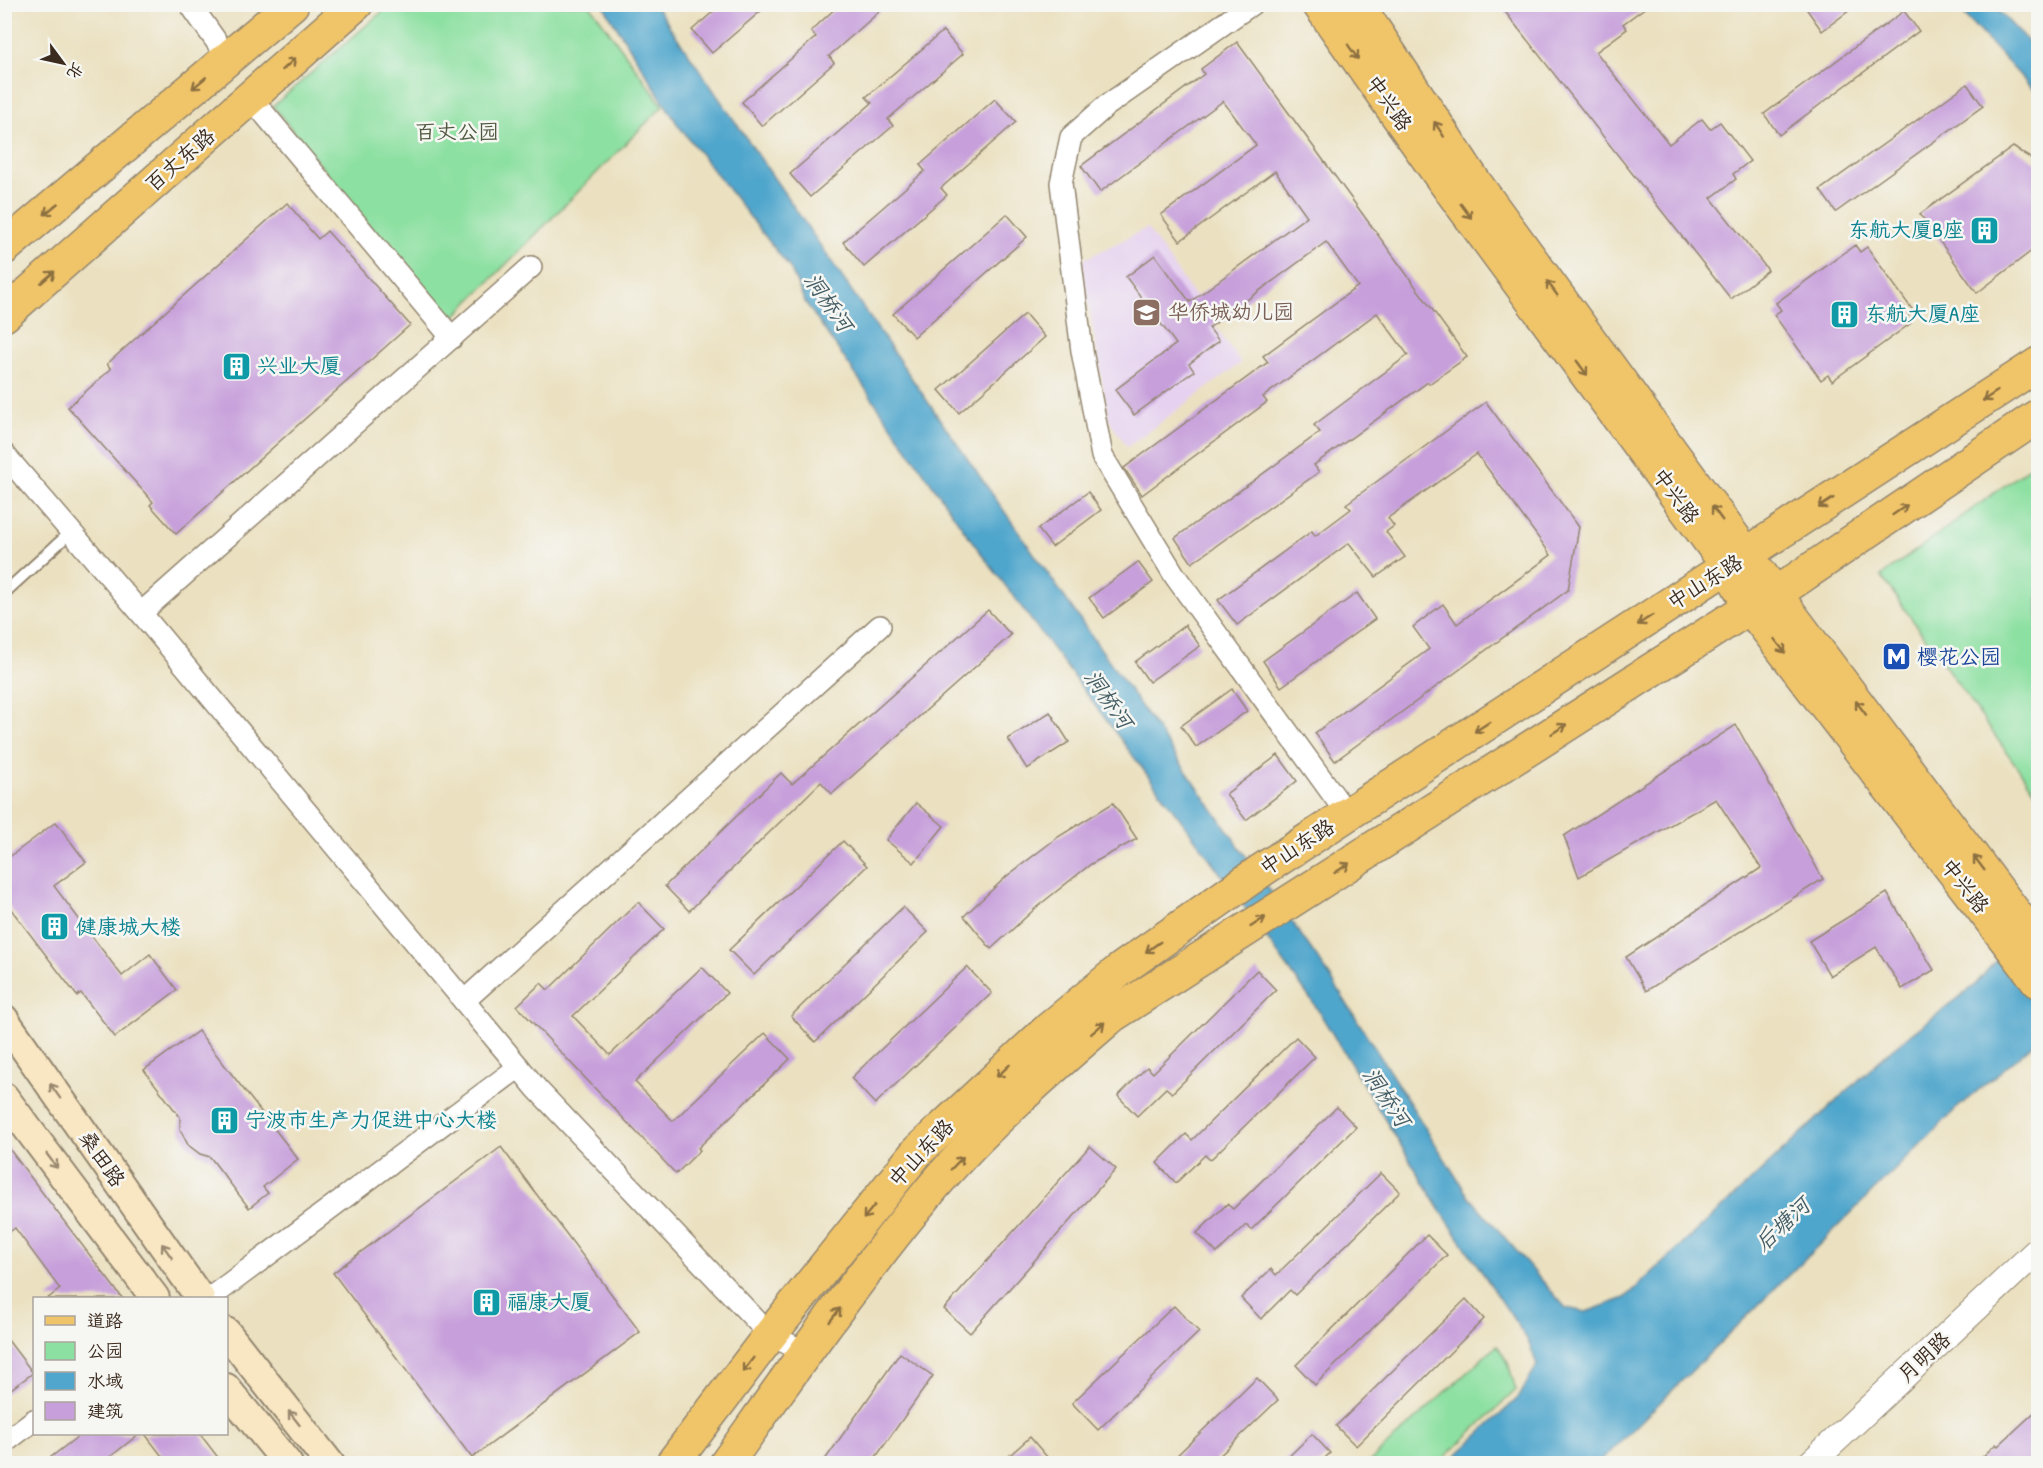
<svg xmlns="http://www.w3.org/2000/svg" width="2043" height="1468" font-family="'Patrick Hand','LXGW WenKai TC',sans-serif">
  <rect width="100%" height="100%" fill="#f6f6f2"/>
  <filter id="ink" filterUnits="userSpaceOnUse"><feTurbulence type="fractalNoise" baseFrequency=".0167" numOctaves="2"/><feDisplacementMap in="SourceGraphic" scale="12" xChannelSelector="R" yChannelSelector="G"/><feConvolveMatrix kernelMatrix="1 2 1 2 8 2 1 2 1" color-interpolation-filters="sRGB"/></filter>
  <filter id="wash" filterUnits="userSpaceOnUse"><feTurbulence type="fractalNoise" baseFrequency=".008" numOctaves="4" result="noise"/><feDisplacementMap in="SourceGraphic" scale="24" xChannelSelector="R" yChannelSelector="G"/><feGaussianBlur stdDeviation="1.35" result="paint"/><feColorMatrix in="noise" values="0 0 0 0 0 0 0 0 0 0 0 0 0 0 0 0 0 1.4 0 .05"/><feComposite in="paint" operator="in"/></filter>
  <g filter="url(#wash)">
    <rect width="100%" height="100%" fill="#ebe1c1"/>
    <path fill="#e6d2f0" d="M1147,228L1241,363L1127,447L1109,420L1081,261Z"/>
    <g fill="#8ce0a1" stroke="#648560" stroke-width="1.5">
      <path d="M391,4L590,5L663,106L447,324L273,106Z"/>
      <path d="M2038,461V796L1881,576Z"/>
      <path d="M1497,1345L1508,1363L1516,1390L1439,1463H1368Z"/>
    </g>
    <g fill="#50a6cc" stroke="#466875" stroke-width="1.5">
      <path d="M603,5H655L939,418L1325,969L1467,1194L1566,1308L1586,1312L1625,1298L1893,1048L1974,986L2038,911V1040L1956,1109L1599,1463H1448L1519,1397L1537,1365L1529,1342L1441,1211L1316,1007L1205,852L966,533L805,302L790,268L678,125Z"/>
      <path d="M1955,5H1993L2038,52V95Z"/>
    </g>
    <g id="blocks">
      <g fill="#c7a0db">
        <path d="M722,4H769L712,53L692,30Z"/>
        <path d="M840,4H888L829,56L834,63L762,126L742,102L816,37L811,31Z"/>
        <path d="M1499,4H1650L1623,24L1627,29L1596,52L1669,144L1702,119L1710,129L1720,122L1750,161L1733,174L1736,179L1711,198L1768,270L1731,299Z"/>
        <path d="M1803,4H1858L1822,31Z"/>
        <path d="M1904,11L1919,31L1779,135L1764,114Z"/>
        <path d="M943,31L963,54L888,119L893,126L810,197L790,174L872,103L866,97Z"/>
        <path d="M1237,42L1467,357L1429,384L1428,382L1314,465L1319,472L1192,563L1175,538L1320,432L1314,425L1408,355L1377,313L1263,397L1267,402L1142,495L1124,468L1268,362L1263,356L1358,286L1326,242L1209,328L1219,341L1189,364L1194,371L1134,415L1115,390L1176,344L1126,277L1155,255L1190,302L1307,216L1275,171L1180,241L1161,215L1256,145L1223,101L1100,192L1081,166L1204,74L1201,69Z"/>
        <path d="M1967,84L1983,106L1836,212L1820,190Z"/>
        <path d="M995,99L1016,122L941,188L947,195L864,267L843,242L925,171L920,165Z"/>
        <path d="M2013,147L2038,163V246L1977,293L1920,214Z"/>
        <path d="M287,203L318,239L327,231L410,325L176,534L150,505L153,502L68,407L111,369L107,364Z"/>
        <path d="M1007,214L1027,237L914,337L893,314Z"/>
        <path d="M1855,245L1860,252L1867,247L1914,312L1907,317L1911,323L1832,381L1828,375L1821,380L1774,315L1781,310L1776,303Z"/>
        <path d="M1025,314L1045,337L959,413L939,390Z"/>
        <path d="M1486,402L1579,527L1568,590L1335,761L1315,733L1429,649L1413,627L1443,604L1457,624L1551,555L1477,454L1388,518L1394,526L1386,532L1405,557L1376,577L1349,543L1237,625L1218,600L1312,531L1315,536L1351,509L1346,504Z"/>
        <path d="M1088,492L1101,510L1052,547L1038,529Z"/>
        <path d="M1138,562L1153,582L1104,618L1089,598Z"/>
        <path d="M1357,593L1375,619L1281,687L1263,661Z"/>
        <path d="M988,610L1011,635L832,794L821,782L689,911L665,886L781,773L792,784Z"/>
        <path d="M1185,625L1200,646L1149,682L1135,662Z"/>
        <path d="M1232,689L1247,711L1196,747L1181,726Z"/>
        <path d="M1050,712L1069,742L1027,769L1008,739Z"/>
        <path d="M1736,725L1823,879L1646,991L1626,957L1761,868L1716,799L1579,877L1564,836Z"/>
        <path d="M1278,755L1297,781L1246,820L1226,794Z"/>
        <path d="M916,803L944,826L914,863L886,840Z"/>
        <path d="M1113,803L1137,839L1091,864L1038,906L991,949L964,916L1007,876L1058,837Z"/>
        <path d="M56,822L86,862L54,886L122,976L150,954L177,990L115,1037L81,993L77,996L4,900V861Z"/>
        <path d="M843,841L867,866L754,975L729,950Z"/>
        <path d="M1887,893L1934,970L1902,989L1876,947L1830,976L1809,941Z"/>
        <path d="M638,902L664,929L573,1016L610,1055L702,967L727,993L635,1082L673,1121L765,1033L790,1059L698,1148L700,1150L676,1174L517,1006L541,983L548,990Z"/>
        <path d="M903,907L928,932L815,1042L791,1016Z"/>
        <path d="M967,967L992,993L875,1104L851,1078Z"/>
        <path d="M1257,970L1276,990L1172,1093L1166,1088L1137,1116L1118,1096L1147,1067L1153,1073Z"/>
        <path d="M198,1031L298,1159L263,1187L268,1193L249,1208L210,1157L200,1154L188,1145L180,1129V1117L144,1070Z"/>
        <path d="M1296,1037L1315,1057L1210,1160L1205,1155L1176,1183L1157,1163L1186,1134L1192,1140Z"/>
        <path d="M1337,1107L1356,1127L1251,1230L1246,1225L1217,1253L1197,1233L1227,1204L1233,1209Z"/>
        <path d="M4,1142L123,1299H47L60,1289L15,1228L4,1236Z"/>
        <path d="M1090,1146L1116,1169L970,1333L944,1309Z"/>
        <path d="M501,1147L640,1332L472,1458L333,1273Z"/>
        <path d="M1381,1173L1400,1192L1295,1295L1290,1290L1261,1319L1241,1298L1271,1269L1276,1275Z"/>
        <path d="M1427,1235L1447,1255L1315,1385L1296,1365Z"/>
        <path d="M1466,1299L1484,1319L1356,1446L1336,1426Z"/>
        <path d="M1174,1306L1199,1332L1098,1430L1072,1403Z"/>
        <path d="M4,1335L33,1373L4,1394Z"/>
        <path d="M900,1353L933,1376L871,1464H822Z"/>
        <path d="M1257,1378L1278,1400L1211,1464H1168Z"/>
        <path d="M2038,1409V1464H1975L1996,1444L1998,1446Z"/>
        <path d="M81,1434H139L101,1464H42Z"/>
        <path d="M145,1434H200L223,1464H168Z"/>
        <path d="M1312,1434L1330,1453L1319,1464H1281Z"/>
        <path d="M1030,1437L1053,1464H1000Z"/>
      </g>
    </g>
  </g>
  <g filter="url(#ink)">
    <use href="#blocks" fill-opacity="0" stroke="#938670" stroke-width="1.5"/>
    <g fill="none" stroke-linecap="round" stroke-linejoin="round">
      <defs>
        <path id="service" d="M4,593L71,532"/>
        <g id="minor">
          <path d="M190,4L228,58"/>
          <path d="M1252,4L1106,106L1071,137L1061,183L1082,351L1102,456L1175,576L1347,814"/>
          <path d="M251,98L452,338"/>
          <path d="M4,454L141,613L464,1001L880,626"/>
          <path d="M141,613L531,267"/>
          <path d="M464,1001L537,1089L770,1335L805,1352"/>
          <path d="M210,1298L519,1067"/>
          <path d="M4,1443L34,1420"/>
        </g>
        <path id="tertiary" d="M1810,1464L2038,1250"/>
        <g id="secondary">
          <path d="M4,1019L200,1298"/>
          <path d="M4,1097L155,1298"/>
          <path d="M226,1332L330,1464"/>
          <path d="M226,1388L288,1464"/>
        </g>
        <g id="primary">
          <path d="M1319,4L1439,174L1728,566L1750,607L2038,981"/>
          <path d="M1357,4L1473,180L1775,594L2038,944"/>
          <path d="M4,248L292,4"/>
          <path d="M4,315L356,4"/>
          <path d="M672,1464L770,1335L917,1152L1049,1029L1120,970L1262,870L2038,364"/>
          <path d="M726,1464C793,1370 859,1275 933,1187C987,1124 1051,1069 1113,1015L1750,607L1775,594L2038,416"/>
        </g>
      </defs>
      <use href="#service" stroke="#938670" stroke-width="14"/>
      <use href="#minor" stroke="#938670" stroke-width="24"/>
      <use href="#tertiary" stroke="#938670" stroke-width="28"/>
      <use href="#secondary" stroke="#938670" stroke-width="32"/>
      <use href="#primary" stroke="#938670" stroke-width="36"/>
      <use href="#service" stroke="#fff" stroke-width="10"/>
      <use href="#minor" stroke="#fff" stroke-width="21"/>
      <use href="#tertiary" stroke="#fff" stroke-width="26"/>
      <use href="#secondary" stroke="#f9e7c3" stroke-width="28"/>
      <use href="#primary" stroke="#f0c469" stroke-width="33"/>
    </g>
    <defs><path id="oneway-shaft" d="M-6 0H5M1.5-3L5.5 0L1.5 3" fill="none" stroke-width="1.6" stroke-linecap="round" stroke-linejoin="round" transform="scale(1.5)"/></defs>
    <g stroke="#8c6f40">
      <use href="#oneway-shaft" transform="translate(1353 52) rotate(55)"/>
      <use href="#oneway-shaft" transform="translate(289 64) rotate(-42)"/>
      <use href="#oneway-shaft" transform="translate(199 83) rotate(140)"/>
      <use href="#oneway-shaft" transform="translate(1439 129) rotate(-123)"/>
      <use href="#oneway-shaft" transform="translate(51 209) rotate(140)"/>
      <use href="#oneway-shaft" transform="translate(1466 211) rotate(54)"/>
      <use href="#oneway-shaft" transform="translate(48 277) rotate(-41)"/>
      <use href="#oneway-shaft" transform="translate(1552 288) rotate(-126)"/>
      <use href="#oneway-shaft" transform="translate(1582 368) rotate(54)"/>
      <use href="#oneway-shaft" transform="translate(1990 396) rotate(147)"/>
      <use href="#oneway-shaft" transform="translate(1826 503) rotate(147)"/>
      <use href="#oneway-shaft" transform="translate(1900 510) rotate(-34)"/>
      <use href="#oneway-shaft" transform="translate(1717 513) rotate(-126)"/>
      <use href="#oneway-shaft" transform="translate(1645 620) rotate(147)"/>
      <use href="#oneway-shaft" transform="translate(1780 646) rotate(52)"/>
      <use href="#oneway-shaft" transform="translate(1861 708) rotate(-127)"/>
      <use href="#oneway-shaft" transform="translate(1482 727) rotate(147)"/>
      <use href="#oneway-shaft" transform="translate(1559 729) rotate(-33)"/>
      <use href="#oneway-shaft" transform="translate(1979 863) rotate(-127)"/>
      <use href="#oneway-shaft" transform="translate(1342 868) rotate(-33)"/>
      <use href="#oneway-shaft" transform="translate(1258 922) rotate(-33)"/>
      <use href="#oneway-shaft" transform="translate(1153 947) rotate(145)"/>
      <use href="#oneway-shaft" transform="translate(1098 1028) rotate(-41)"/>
      <use href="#oneway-shaft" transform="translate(1003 1071) rotate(137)"/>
      <use href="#oneway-shaft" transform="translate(957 1163) rotate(-46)"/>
      <use href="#oneway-shaft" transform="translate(869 1212) rotate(129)"/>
      <use href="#oneway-shaft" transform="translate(835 1315) rotate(-52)"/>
      <use href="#oneway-shaft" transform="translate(748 1365) rotate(127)"/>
    </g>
    <g stroke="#9a8870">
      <use href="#oneway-shaft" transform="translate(55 1091) rotate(-125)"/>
      <use href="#oneway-shaft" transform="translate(52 1161) rotate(53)"/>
      <use href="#oneway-shaft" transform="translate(167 1251) rotate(-125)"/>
      <use href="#oneway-shaft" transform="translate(294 1418) rotate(-128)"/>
    </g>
  </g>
  <defs>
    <symbol id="building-square" viewBox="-11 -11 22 22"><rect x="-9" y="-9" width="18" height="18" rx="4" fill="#0f9aa8" stroke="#f6f6f2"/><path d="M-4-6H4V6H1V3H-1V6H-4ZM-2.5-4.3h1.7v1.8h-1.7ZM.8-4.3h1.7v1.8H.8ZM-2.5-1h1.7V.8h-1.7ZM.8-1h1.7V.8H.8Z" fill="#fff"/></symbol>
    <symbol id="school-square" viewBox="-11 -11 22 22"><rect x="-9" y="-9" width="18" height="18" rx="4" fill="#8d6e63" stroke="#f6f6f2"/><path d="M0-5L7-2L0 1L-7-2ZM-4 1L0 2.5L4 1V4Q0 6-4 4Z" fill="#fff"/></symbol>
    <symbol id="metro-square" viewBox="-11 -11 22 22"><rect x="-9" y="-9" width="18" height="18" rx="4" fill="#1a4fb4" stroke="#f6f6f2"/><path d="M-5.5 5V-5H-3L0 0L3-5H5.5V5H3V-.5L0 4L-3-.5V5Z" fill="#fff"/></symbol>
  </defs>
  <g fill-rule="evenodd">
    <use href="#building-square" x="1968" y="214" width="33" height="33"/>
    <use href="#school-square" x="1130" y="296" width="33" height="33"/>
    <use href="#building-square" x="1828" y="298" width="33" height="33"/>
    <use href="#building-square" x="220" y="350" width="33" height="33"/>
    <use href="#metro-square" x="1880" y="640" width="33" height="33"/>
    <use href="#building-square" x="38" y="910" width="33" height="33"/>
    <use href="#building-square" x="208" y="1104" width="33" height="33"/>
    <use href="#building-square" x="470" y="1286" width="33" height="33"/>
  </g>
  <g text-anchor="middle" stroke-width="5" stroke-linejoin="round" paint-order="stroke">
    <g font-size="21" fill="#3b2a1e" stroke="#f6f6f2">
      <text transform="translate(1389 103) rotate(55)" y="7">中兴路</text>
      <text transform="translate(180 160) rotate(-41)" y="7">百丈东路</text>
      <text transform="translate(1676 496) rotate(54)" y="7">中兴路</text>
      <text transform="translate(1705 582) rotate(-32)" y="7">中山东路</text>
      <text transform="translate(1297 847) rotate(-33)" y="7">中山东路</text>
      <text transform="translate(1965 886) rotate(52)" y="7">中兴路</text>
      <text transform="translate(921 1153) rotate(-47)" y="7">中山东路</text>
      <text transform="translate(102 1159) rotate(55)" y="7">桑田路</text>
      <text transform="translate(1924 1357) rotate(-43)" y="7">月明路</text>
    </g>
    <g font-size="21" fill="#4f583f" stroke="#f6f6f2">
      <text x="457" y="139">百丈公园</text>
    </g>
    <g font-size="21" fill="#0d838f" stroke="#f6f6f2" text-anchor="start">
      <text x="1964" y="237" text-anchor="end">东航大厦B座</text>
      <text x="1865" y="321">东航大厦A座</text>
      <text x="257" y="373">兴业大厦</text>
      <text x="76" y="934">健康城大楼</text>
      <text x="245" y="1127">宁波市生产力促进中心大楼</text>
      <text x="507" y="1309">福康大厦</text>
    </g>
    <g font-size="21" fill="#785e54" stroke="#f6f6f2" text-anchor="start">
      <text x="1168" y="319">华侨城幼儿园</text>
    </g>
    <g font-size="21" fill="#164399" stroke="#f6f6f2" text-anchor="start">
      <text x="1917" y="664">樱花公园</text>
    </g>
    <g font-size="22" font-style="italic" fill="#435c64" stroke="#f6f6f2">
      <text transform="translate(829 302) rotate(55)" y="8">洞桥河</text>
      <text transform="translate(1109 699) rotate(55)" y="8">洞桥河</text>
      <text transform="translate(1387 1097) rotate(56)" y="8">洞桥河</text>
      <text transform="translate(1782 1224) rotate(-43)" y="8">后塘河</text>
    </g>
  </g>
  <rect width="2043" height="1468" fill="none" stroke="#f6f6f2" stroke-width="24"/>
  <rect x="33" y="1297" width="195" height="138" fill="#f6f6f2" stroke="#aba49d" stroke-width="1.5"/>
  <rect x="45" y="1316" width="30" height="9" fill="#f0c469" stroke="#aba49d" stroke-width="1.5"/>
  <text x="87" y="1327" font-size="18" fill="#3b2a1e">道路</text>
  <rect x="45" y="1342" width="30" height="18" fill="#8ce0a1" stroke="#aba49d" stroke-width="1.5"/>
  <text x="87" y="1357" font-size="18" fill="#3b2a1e">公园</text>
  <rect x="45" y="1372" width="30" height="18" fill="#50a6cc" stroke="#aba49d" stroke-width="1.5"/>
  <text x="87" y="1387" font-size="18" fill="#3b2a1e">水域</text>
  <rect x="45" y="1402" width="30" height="18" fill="#c7a0db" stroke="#aba49d" stroke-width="1.5"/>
  <text x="87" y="1417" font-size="18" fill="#3b2a1e">建筑</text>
  <g transform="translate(63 63) rotate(123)" stroke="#f6f6f2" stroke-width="4.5" paint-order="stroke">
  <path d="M0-4.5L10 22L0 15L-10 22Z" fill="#3b2a1e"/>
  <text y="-9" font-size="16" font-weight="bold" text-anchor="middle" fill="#3b2a1e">北</text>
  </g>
</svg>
